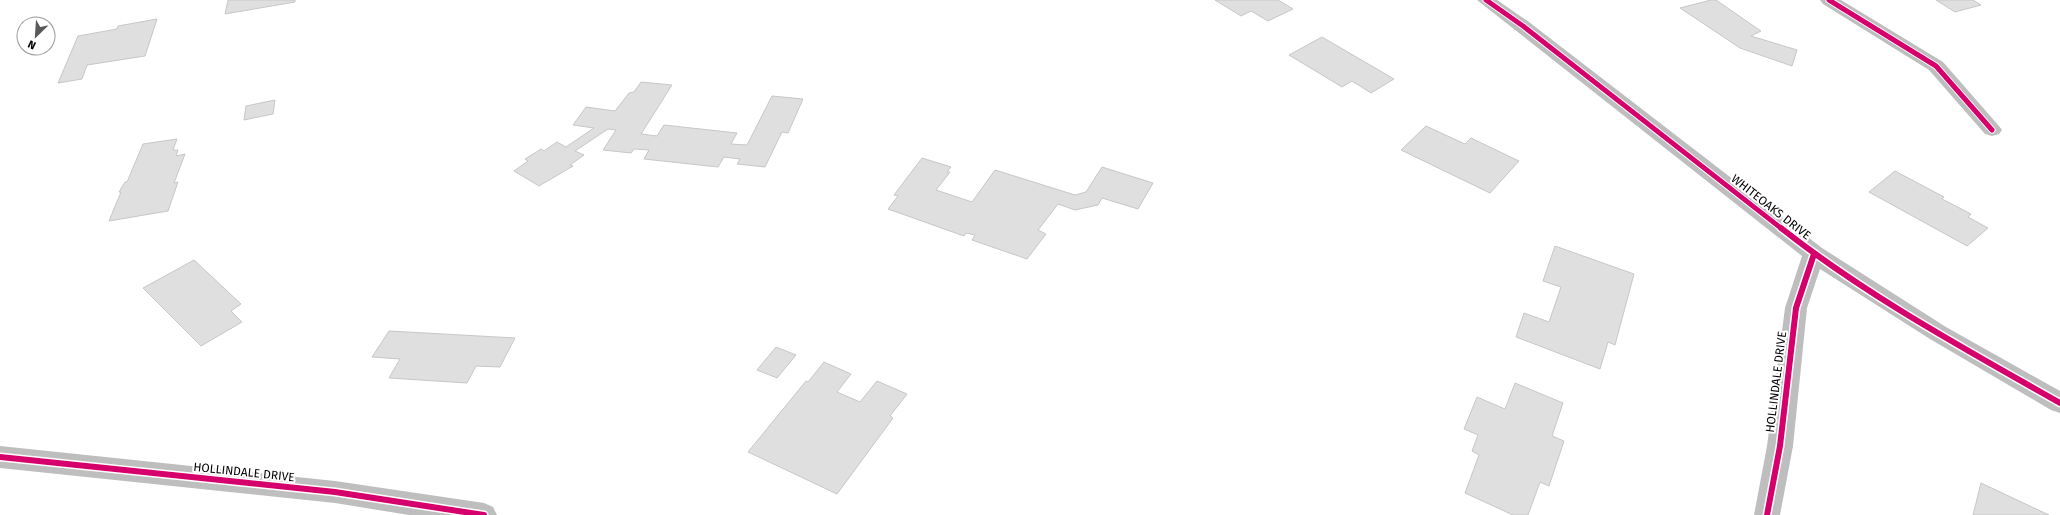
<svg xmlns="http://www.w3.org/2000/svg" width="2060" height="515" font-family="'Fira Sans',sans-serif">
  <rect width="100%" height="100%" fill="#fff"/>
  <g fill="#dfdfdf" stroke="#c7c7c7">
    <path d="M228,0H295V2L225,14Z"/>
    <path d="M1215,0H1278L1293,9L1268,21L1251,11L1241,16Z"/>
    <path d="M1711,0H1716L1761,31L1751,36L1797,50L1792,66L1740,48L1680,8Z"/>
    <path d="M1936,0H1973L1981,5L1955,12Z"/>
    <path d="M157,19L145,56L87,65L82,79L58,83L78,36L117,29L118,26Z"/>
    <path d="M1322,37L1394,79L1371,93L1352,81L1342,87L1289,55Z"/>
    <path d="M641,82L672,85L641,134L657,136L664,125L737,133L731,144L747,145L772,96L803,99L788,133L782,132L765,167L737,164L740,159L724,157L718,167L644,159L649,150L634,149L631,153L603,150L616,130L608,129L575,151L584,155L570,165L573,166L539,186L514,171L528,161L525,159L541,149L544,151L557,142L566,147L594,128L573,125L586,107L615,111L629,93L634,92Z"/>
    <path d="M275,100L273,114L244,120L246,106Z"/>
    <path d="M1426,126L1465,144L1471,138L1519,161L1490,193L1401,150Z"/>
    <path d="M177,139L173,150H178L176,156L185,154L174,183L178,182L168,211L109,221L121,192H119L125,182H127L143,144Z"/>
    <path d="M922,158L951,167L947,172H950L936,190L972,202L995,170L1075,195L1086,192L1102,167L1153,183L1138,209L1102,198L1098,205L1075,210L1058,204L1038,230L1046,234L1027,259L972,240L975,235L966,233L964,236L888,209L898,196L894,195Z"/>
    <path d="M1895,171L1944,197L1942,199L1971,214L1968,217L1988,228L1967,246L1869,192Z"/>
    <path d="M1555,246L1634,274L1615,345L1608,342L1600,369L1516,337L1524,313L1549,322L1561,287L1543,281Z"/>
    <path d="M194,260L241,304L231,311L242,322L201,346L143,288Z"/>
    <path d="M389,331L515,338L500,367L476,366L467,383L389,378L400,359L372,357Z"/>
    <path d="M776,347L796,355L777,378L757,370Z"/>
    <path d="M824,362L851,374L837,392L860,402L877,381L907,394L890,416L893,418L837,494L748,452L806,381L808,382Z"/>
    <path d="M1515,383L1563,403L1552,436L1564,441L1549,486L1540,482L1528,515H1513L1465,493L1479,455L1472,451L1478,435L1464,429L1477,397L1505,409Z"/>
    <path d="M1981,483L2049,515H1973Z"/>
  </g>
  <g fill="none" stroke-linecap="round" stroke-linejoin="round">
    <g fill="#bebebe" fill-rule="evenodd">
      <path d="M1477,0H1497L1529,22L1822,248L1946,327L2060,391V413L2051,410L1930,339L1820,269L1807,308L1793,446L1780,515H1754L1767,446L1785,308L1802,256Z"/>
      <path d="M1820,0H1841L1943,62L1999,126L2002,130L1999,134L1992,136L1985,134L1929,70L1823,4Z"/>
      <path d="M0,446L335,481L484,503L493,507L497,515H409L335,503L0,468Z"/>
    </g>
    <defs>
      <g id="cycleway-far1">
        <path d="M1486,0L1523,26L1782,229"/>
        <path d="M1829,0L1936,66L1992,130"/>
      </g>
      <g id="cycleway">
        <path d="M1781,228C1867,296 1965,349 2060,403"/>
        <path d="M0,457L335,492L484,515"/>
        <path d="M1767,515L1780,446L1796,308L1814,254"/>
      </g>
    </defs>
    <use href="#cycleway-far1" stroke="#fff" stroke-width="7"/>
    <use href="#cycleway" stroke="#fff" stroke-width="9"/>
    <use href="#cycleway-far1" stroke="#d6006c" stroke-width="5"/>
    <use href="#cycleway" stroke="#d6006c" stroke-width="6"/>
  </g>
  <g text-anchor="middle" stroke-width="4" stroke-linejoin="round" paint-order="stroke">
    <g font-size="12" fill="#000" stroke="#fff">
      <text transform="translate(1771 207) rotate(38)" y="4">WHITEOAKS DRIVE</text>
      <text transform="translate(1776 382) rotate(-83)" y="4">HOLLINDALE DRIVE</text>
      <text transform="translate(244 472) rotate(6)" y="4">HOLLINDALE DRIVE</text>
    </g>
  </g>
  <g transform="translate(36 36) rotate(205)"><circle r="19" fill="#ffffff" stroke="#999999"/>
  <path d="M0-3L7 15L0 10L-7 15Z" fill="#595959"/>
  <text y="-6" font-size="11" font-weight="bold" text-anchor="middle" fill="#000000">N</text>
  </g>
</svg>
